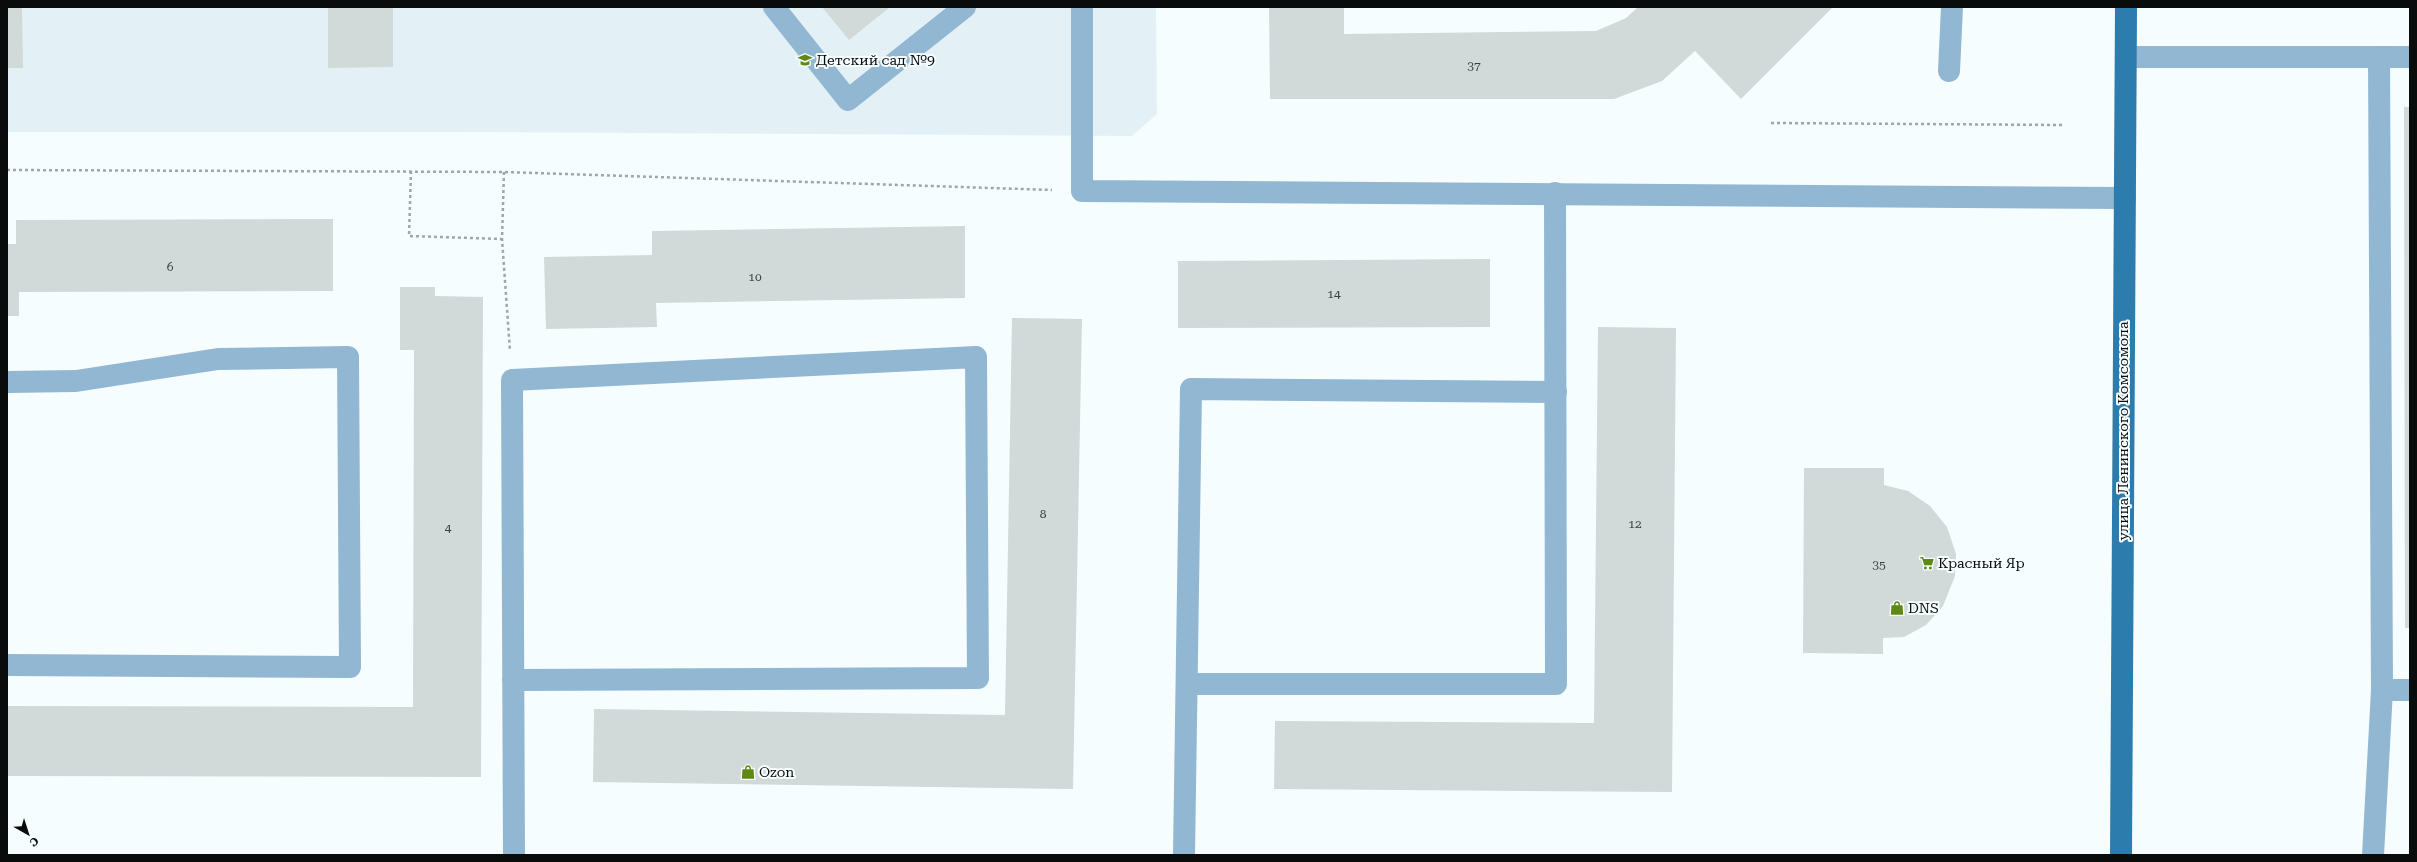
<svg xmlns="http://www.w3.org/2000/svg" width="2417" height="862" font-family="'Roboto Serif',serif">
  <rect width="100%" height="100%" fill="#f6fdff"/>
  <path fill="#e3f1f7" d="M7,7H1156L1157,114L1132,136L454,132H7Z"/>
  <g fill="#d2d9d9">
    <path d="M7,7H22L23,68H7Z"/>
    <path d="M328,7H393V67L328,68Z"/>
    <path d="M822,7H890L849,40Z"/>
    <path d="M1269,7H1344V34L1596,31L1626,18L1638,7H1833L1741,99L1695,51L1662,81L1614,99H1270Z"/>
    <path d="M2404,107H2410V628H2405Z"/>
    <path d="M333,219V291L19,292V316H7V244H16V220Z"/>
    <path d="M965,226V298L656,303L657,327L546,329L544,257L652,255V231Z"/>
    <path d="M1490,259V327L1178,328V261Z"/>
    <path d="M400,287H435V296L483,297L481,777L7,776V706L413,707L414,350H400Z"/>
    <path d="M1012,318L1082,319L1073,789L593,782L594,709L1005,715Z"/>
    <path d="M1598,327L1676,328L1672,792L1274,789L1275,721L1594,723Z"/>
    <path d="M1804,468H1884V485L1908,491L1930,506L1947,527L1956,554L1955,576L1943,606L1926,625L1904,637L1883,638V654L1803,653Z"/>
  </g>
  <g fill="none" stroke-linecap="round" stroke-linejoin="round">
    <g stroke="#a0a5a6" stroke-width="2.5" stroke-dasharray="3 3" stroke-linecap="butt">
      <path d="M1771,123L2062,125"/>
      <path d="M7,170L504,172L1052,190"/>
      <path d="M411,171L409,236L502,239"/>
      <path d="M504,172L502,239L510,351"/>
    </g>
    <g stroke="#91b7d3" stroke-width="22">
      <path d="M774,7L848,100L965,7"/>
      <path d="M1082,7V191L2125,198"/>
      <path d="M2126,57H2410"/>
      <path d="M1949,71L1952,7"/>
      <path d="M7,382L76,381L218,359L348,357L350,667L7,665"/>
      <path d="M513,680L978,678L976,357L512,380L514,855"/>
      <path d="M1187,684H1556L1555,193"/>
      <path d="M2382,690H2410"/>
      <path d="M1184,855L1191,389L1556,392"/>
      <path d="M2373,855L2382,690L2379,57"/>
    </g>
    <path stroke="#2d7cae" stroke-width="22" d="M2121,855L2126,7"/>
  </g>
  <defs>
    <symbol id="school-bare" viewBox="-9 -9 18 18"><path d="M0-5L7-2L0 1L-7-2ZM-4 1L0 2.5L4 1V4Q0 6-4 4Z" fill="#608914" stroke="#f6fdff" stroke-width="2.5" paint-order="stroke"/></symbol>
    <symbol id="supermarket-bare" viewBox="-9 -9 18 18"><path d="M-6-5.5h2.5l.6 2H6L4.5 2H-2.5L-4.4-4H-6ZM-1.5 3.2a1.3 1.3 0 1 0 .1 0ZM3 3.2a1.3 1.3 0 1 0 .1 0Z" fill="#608914" stroke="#f6fdff" stroke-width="2.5" paint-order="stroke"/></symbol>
    <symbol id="shop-bare" viewBox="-9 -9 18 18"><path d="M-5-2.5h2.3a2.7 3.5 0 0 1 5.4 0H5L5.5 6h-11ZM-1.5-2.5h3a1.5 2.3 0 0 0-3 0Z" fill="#608914" stroke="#f6fdff" stroke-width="2.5" paint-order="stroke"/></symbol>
  </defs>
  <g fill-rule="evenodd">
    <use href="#school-bare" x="795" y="50" width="20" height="20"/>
    <use href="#supermarket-bare" x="1917" y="553" width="20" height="20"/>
    <use href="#shop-bare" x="1887" y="598" width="20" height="20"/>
    <use href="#shop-bare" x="738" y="762" width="20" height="20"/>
  </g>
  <g text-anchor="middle" stroke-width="4" stroke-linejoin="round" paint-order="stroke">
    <g font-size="12" fill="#3c3f3f">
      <text x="1474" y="70">37</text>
      <text x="170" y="271">6</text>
      <text x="755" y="281">10</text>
      <text x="1334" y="298">14</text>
      <text x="1043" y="518">8</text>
      <text x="1635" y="528">12</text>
      <text x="448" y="532">4</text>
      <text x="1879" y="569">35</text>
    </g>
    <g font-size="14" fill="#0a0c0c" stroke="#f6fdff" text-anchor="start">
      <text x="816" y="65">Детский сад №9</text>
      <text x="1938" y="568">Красный Яр</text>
      <text x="1908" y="613">DNS</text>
      <text x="759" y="777">Ozon</text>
    </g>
    <g font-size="14" fill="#0a0c0c" stroke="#f6fdff">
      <text transform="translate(2123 431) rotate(-90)" y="5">улица Ленинского Комсомола</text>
    </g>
  </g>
  <rect width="2417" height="862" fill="none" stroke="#0a0c0c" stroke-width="16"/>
  <g transform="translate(28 834) rotate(141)" stroke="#f6fdff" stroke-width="3" paint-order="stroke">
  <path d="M0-3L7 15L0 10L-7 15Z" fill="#0a0c0c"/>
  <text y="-6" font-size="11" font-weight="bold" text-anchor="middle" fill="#0a0c0c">С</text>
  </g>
</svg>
